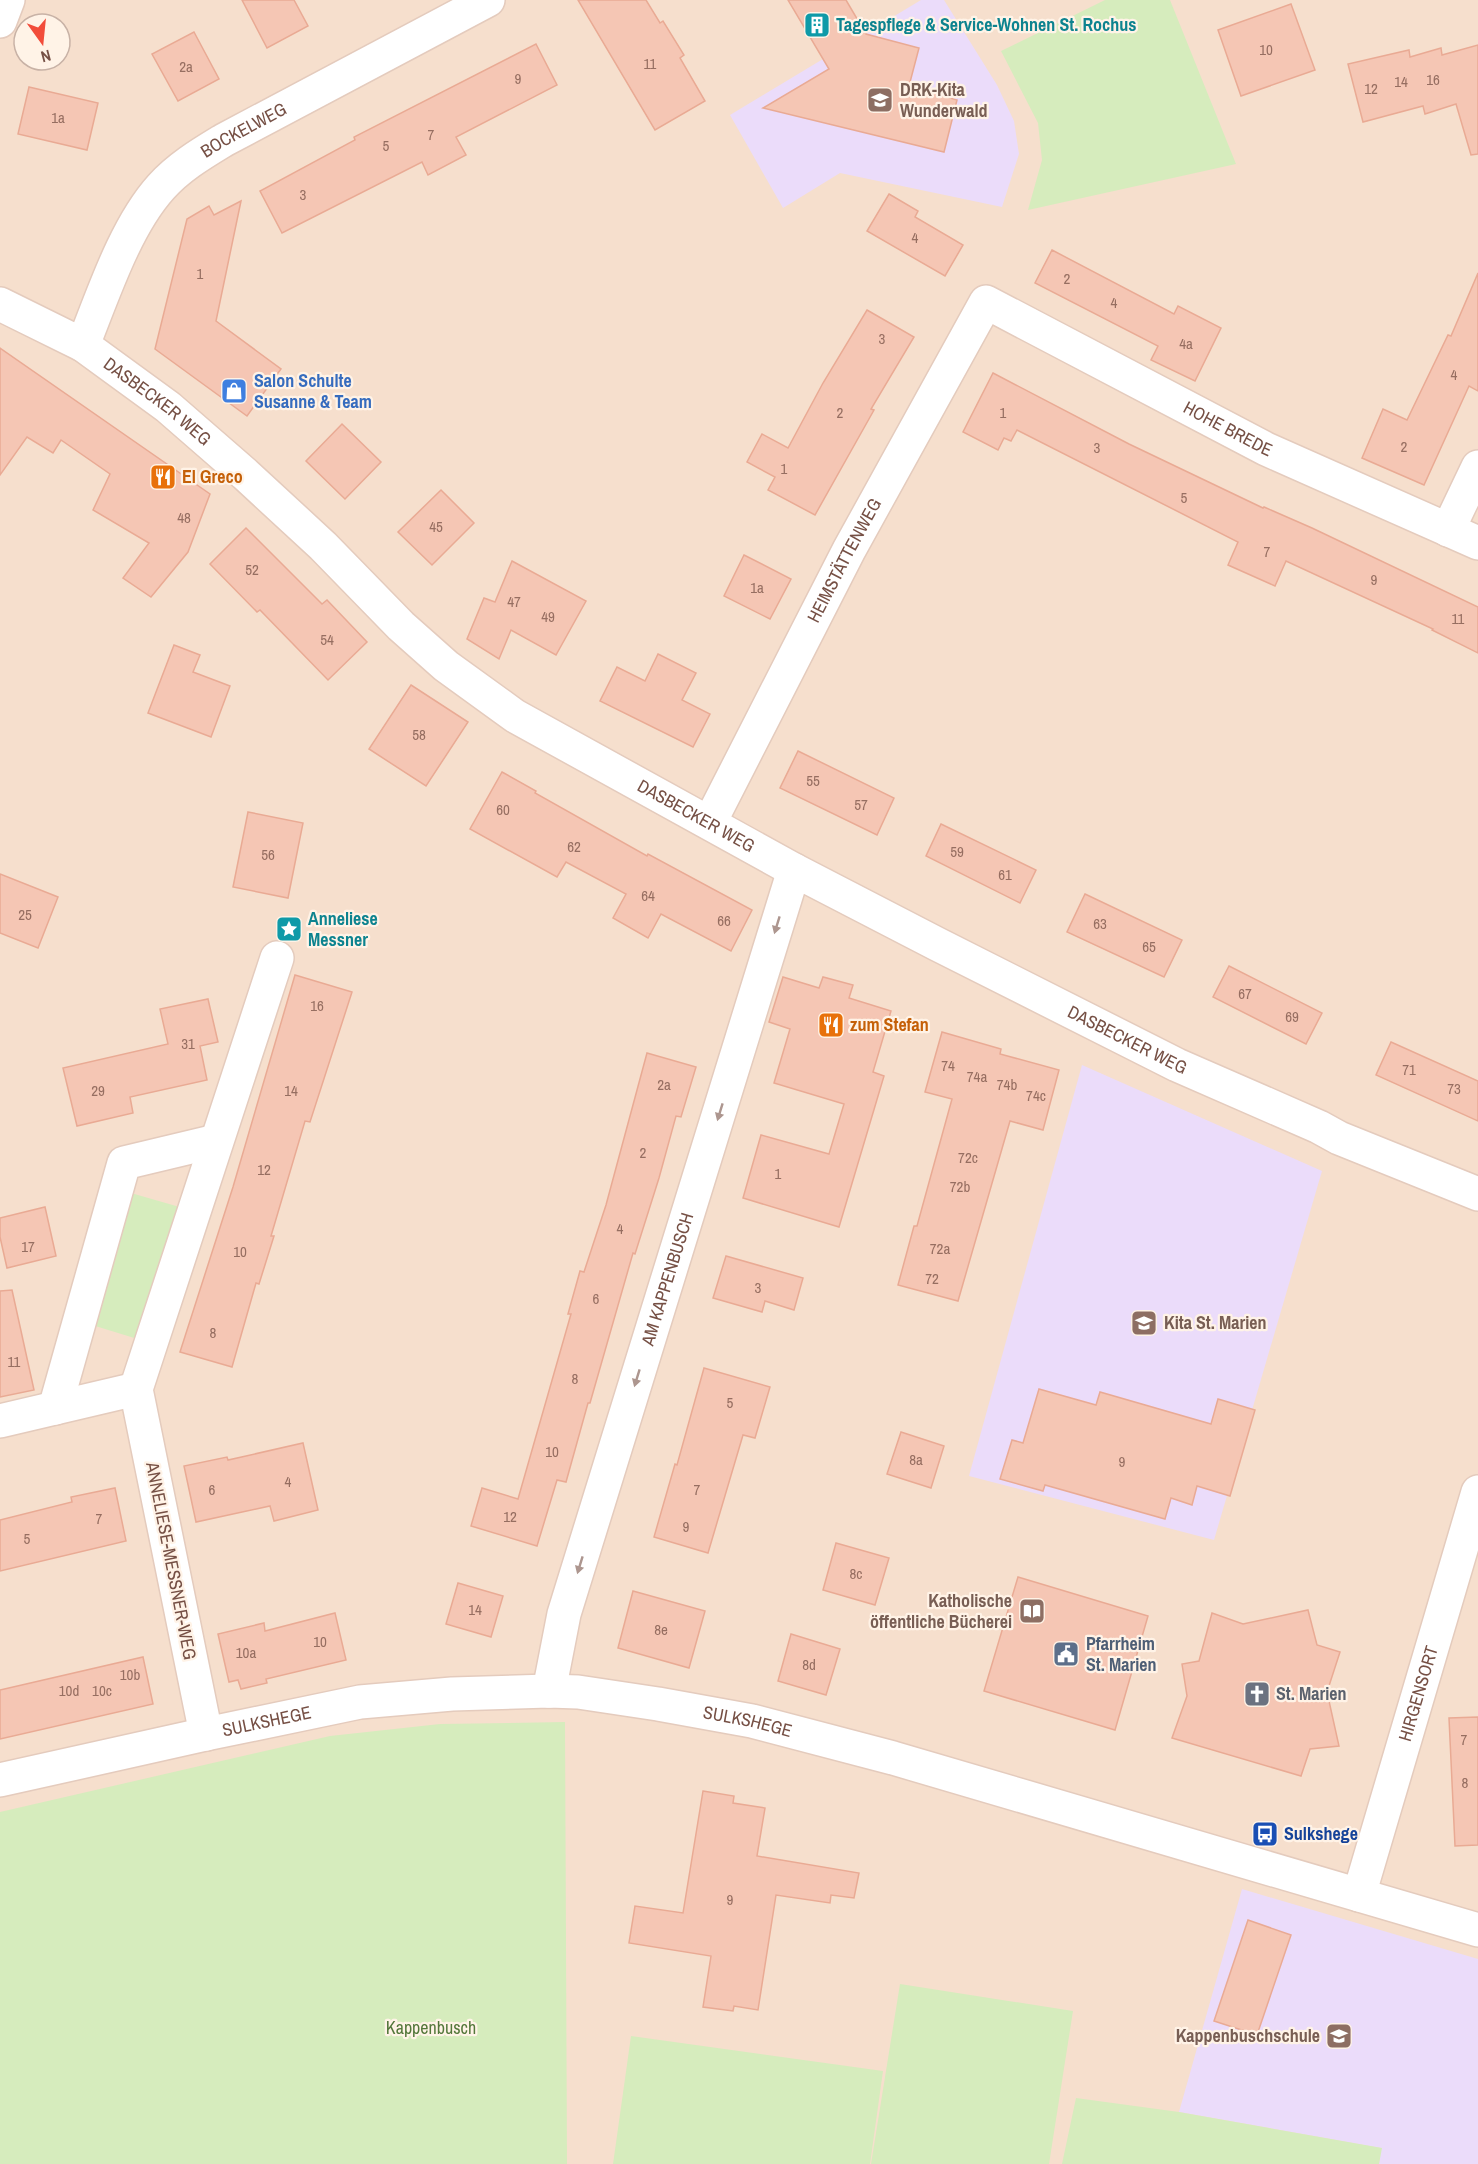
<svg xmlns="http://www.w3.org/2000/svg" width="1478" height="2164" font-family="'Archivo Narrow',sans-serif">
  <rect width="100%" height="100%" fill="#feeedf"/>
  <path fill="#f6dfcd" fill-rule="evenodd" d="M0,0H1478V2164H0ZM24,24H60V60H24Z"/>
  <g fill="#ebdcfa">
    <path d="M921,0H944L997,85L1014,121L1019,154L1002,207L840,173L783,208L730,115Z"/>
    <path d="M1082,1065L1322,1171L1214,1540L969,1476Z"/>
    <path d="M1242,1889L1478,1959V2164H1379L1381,2148L1179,2112Z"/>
  </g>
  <g fill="#d6ecbd">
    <path d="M1105,0H1170L1236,164L1028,210L1042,160L1038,123L1001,51Z"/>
    <path d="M131,1193L183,1208L144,1341L92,1325Z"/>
    <path d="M565,1722L567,2164H0V1812L330,1736L440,1724Z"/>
    <path d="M900,1984L1073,2011L1049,2164H871Z"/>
    <path d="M631,2036L883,2071L870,2164H613Z"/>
    <path d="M1076,2098L1179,2112L1382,2148L1379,2164H1062Z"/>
  </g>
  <g fill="#f5c6b4" stroke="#e9aa94" stroke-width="1.5">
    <path d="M242,0H294L308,26L267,48Z"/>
    <path d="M578,0H646L660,23L663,21L684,55L680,58L705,101L655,130Z"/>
    <path d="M788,0H846L866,34L919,48L909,86L957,100L944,152L763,108L829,69Z"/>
    <path d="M1291,4L1315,70L1241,96L1218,30Z"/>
    <path d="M194,32L219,79L178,101L152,54Z"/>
    <path d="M536,44L557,85L456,137L466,155L428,175L422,162L282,233L260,191L355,140L354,137Z"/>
    <path d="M1478,45V154L1471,155L1456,104L1425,114L1423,106L1363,122L1348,64L1409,50L1410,57L1441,48L1442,55Z"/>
    <path d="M29,87L98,103L87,150L18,134Z"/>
    <path d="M889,194L918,211L915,217L963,245L945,276L867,231Z"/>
    <path d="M241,201L216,321L281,369L247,416L155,349L187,219L209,206L214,215Z"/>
    <path d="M1052,250L1174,314L1178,306L1221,328L1195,381L1151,360L1158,346L1035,283Z"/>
    <path d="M1478,273V391L1469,386L1424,485L1362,458L1383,409L1407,420L1448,335L1451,336Z"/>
    <path d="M867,310L914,337L871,409L874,410L815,515L768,490L775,477L747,462L762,434L788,448L823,383Z"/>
    <path d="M0,348L210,494L188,552L151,597L123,578L149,543L93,510L110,474L61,440L53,453L27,437L0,475Z"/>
    <path d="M993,373L1129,444L1263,508L1264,507L1312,528L1478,607V653L1432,630L1433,629L1286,561L1275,586L1228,565L1238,542L1017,430L1011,441L1004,438L998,450L963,432Z"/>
    <path d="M342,424L381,462L345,499L306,461Z"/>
    <path d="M441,490L474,523L432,565L398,532Z"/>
    <path d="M246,528L322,604L327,600L367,642L328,680L260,610L257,612L210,564Z"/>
    <path d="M744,555L791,579L770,619L724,596Z"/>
    <path d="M512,561L586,601L556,655L511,630L499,659L467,639L484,598L495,602Z"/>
    <path d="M174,645L200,655L193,672L230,686L211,737L148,713Z"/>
    <path d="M658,654L696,673L682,700L710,714L693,747L600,701L617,667L645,681Z"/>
    <path d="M411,685L468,722L426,786L369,749Z"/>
    <path d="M798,751L894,798L877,835L780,788Z"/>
    <path d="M502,772L536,791L535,793L647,856L648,854L752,910L731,951L661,914L648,938L613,918L626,894L566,862L557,877L470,829Z"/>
    <path d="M248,812L303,823L288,898L233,887Z"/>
    <path d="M941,824L1036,870L1020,903L926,856Z"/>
    <path d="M0,874L58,897L38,948L0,933Z"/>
    <path d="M1085,894L1182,940L1164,977L1067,932Z"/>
    <path d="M1229,966L1322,1013L1306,1044L1213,997Z"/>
    <path d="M295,975L352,992L310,1122L305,1121L271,1236H274L259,1284L256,1283L232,1367L180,1352L233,1187Z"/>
    <path d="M783,977L819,988L823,977L853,985L849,998L891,1011L873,1072L884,1076L839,1227L743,1198L761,1135L829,1154L844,1104L774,1083L790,1029L769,1022Z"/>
    <path d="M208,999L218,1042L200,1046L207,1080L130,1097L133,1113L77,1126L63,1068L168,1044L160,1009Z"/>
    <path d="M942,1032L1001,1049L1000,1054L1059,1070L1043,1130L1010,1121L958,1301L898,1285L914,1226H917L952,1099L925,1092Z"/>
    <path d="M1391,1042L1478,1081V1121L1376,1075Z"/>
    <path d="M647,1053L696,1067L681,1117L676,1116L659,1178L635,1254L633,1253L590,1403H588L566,1482L557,1480L537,1546L471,1526L482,1488L518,1499L571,1314H568L580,1271L584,1272L606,1205Z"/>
    <path d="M45,1207L56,1256L7,1268L0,1237V1218Z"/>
    <path d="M726,1256L803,1278L794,1310L765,1301L762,1312L713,1298Z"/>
    <path d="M12,1290L34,1390L0,1397V1291Z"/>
    <path d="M704,1368L770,1387L755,1438L743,1435L708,1553L654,1537L675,1464L677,1465Z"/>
    <path d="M1039,1389L1096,1405L1100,1392L1211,1424L1218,1399L1255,1410L1230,1496L1197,1486L1192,1505L1171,1498L1165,1519L1045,1485L1043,1491L1000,1479L1012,1440L1023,1443Z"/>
    <path d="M901,1432L944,1446L931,1488L887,1474Z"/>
    <path d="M303,1443L318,1510L274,1521L270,1506L196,1522L184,1466L227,1457L228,1460Z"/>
    <path d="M115,1488L126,1541L0,1571V1520L72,1502L71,1497Z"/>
    <path d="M836,1543L889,1558L875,1605L823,1590Z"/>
    <path d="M1018,1577L1148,1616L1115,1730L984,1691Z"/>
    <path d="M458,1583L503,1596L491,1637L446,1624Z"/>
    <path d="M633,1591L705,1611L689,1668L618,1648Z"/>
    <path d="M1308,1610L1317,1645L1340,1652L1327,1692L1339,1746L1310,1749L1301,1776L1172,1738L1187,1696L1182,1664L1199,1661L1212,1613L1243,1624Z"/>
    <path d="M335,1613L346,1660L266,1679L267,1683L241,1689L238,1680L229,1682L218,1634L264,1623L265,1631Z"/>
    <path d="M791,1634L840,1649L826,1695L778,1681Z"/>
    <path d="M143,1657L153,1704L0,1739V1690Z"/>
    <path d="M1478,1717V1845L1455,1846L1449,1718Z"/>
    <path d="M703,1791L734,1796L733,1803L765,1808L757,1856L859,1873L854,1898L831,1895L830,1903L776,1895L758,2010L734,2006L733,2011L703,2007L711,1956L629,1943L635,1906L683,1913Z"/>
    <path d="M1248,1920L1291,1935L1257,2035L1214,2021Z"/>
  </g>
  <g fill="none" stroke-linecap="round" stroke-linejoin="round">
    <defs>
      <g id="minor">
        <path d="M0,21L8,0"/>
        <path id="s1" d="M0,304L83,345L168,407L245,474L323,546L401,626L446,666L515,716L794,870L937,944L1177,1065L1319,1127L1339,1138L1478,1194"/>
        <path id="s2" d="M83,345C103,295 125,227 161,187C179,167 201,154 224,140L488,0"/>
        <path d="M1448,530L1478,467"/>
        <path id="s3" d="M710,822L849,550L986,302L1266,449L1478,543"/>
        <path d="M55,1408L124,1163L216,1141"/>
        <path d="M0,1421L136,1389"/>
        <path id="s4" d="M549,1691L564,1614L794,870"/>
        <path d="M206,1734L136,1389L277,958"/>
        <path id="s5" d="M0,1780L206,1734L360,1702L452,1694L549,1691L578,1692L658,1704L752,1721L893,1758L1478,1930"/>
        <path id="s6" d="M1359,1895L1478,1492"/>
      </g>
    </defs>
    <use href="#minor" stroke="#e4cbbd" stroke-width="36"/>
    <use href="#minor" stroke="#fff" stroke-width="33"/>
  </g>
  <defs><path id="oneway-solid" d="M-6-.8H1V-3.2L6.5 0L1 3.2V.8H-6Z" transform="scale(1.5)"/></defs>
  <g fill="#ad968f">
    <use href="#oneway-solid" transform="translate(777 925) rotate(107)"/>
    <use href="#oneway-solid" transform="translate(720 1112) rotate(107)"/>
    <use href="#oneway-solid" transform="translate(637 1378) rotate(107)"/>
    <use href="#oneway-solid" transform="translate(580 1565) rotate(107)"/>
  </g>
  <defs>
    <symbol id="building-square" viewBox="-11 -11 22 22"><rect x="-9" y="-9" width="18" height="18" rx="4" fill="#0f9aa8" stroke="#fff3e7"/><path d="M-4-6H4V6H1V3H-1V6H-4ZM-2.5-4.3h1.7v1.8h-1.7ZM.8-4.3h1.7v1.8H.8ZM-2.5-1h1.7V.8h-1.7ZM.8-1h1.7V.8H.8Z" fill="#fff"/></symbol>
    <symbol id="school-square" viewBox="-11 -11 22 22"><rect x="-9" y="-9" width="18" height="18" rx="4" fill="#8d6e63" stroke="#fff3e7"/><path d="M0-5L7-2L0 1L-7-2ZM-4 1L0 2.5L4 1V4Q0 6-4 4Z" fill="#fff"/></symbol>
    <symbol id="shop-square" viewBox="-11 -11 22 22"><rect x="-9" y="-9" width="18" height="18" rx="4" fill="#3f7fe0" stroke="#fff3e7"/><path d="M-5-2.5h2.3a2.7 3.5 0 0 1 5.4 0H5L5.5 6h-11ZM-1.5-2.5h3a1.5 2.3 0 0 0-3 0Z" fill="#fff"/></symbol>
    <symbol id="restaurant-square" viewBox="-11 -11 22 22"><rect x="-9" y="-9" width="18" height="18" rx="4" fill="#e8710a" stroke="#fff3e7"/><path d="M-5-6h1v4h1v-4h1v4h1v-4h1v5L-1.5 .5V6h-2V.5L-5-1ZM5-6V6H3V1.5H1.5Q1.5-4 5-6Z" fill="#fff"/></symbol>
    <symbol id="sight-square" viewBox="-11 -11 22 22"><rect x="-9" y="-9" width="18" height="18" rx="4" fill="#0f9aa8" stroke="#fff3e7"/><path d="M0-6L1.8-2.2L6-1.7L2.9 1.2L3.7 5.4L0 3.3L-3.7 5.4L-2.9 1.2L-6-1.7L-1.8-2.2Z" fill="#fff"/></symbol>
    <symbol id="library-square" viewBox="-11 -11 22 22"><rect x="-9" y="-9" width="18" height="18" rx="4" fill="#8d6e63" stroke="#fff3e7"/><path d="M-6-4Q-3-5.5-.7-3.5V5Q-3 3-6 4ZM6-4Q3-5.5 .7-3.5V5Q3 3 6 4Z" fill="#fff"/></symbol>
    <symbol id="civic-square" viewBox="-11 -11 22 22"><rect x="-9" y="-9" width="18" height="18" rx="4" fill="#5c6f8a" stroke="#fff3e7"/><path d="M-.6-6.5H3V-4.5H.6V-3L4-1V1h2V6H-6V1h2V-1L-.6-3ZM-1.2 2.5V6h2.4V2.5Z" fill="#fff"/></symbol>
    <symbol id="church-square" viewBox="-11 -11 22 22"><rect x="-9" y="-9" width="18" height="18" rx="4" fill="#6b7280" stroke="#fff3e7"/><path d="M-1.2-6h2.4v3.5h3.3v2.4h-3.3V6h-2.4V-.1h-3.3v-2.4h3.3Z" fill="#fff"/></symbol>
    <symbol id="bus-square" viewBox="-11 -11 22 22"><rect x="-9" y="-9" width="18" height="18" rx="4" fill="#1a4fb4" stroke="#fff3e7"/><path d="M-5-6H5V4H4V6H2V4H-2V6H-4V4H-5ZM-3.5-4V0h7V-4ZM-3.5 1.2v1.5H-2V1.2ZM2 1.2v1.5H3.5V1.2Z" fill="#fff"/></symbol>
  </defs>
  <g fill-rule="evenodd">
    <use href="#building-square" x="802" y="10" width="30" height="30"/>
    <use href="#school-square" x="865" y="85" width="30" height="30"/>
    <use href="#shop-square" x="219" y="376" width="30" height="30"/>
    <use href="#restaurant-square" x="148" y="462" width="30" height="30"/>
    <use href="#sight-square" x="274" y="914" width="30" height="30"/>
    <use href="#restaurant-square" x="816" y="1010" width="30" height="30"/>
    <use href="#school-square" x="1129" y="1308" width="30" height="30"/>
    <use href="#library-square" x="1017" y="1596" width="30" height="30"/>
    <use href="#civic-square" x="1051" y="1639" width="30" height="30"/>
    <use href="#church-square" x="1242" y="1679" width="30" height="30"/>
    <use href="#bus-square" x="1250" y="1819" width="30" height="30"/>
    <use href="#school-square" x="1324" y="2021" width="30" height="30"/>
  </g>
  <g text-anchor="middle" stroke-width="4.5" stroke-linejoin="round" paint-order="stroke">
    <g font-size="15" fill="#966e61">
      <text x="1266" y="55">10</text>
      <text x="650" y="69">11</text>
      <text x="186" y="72">2a</text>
      <text x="518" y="84">9</text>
      <text x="1433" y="85">16</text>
      <text x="1401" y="87">14</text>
      <text x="1371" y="94">12</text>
      <text x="58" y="123">1a</text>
      <text x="431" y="140">7</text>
      <text x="386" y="151">5</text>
      <text x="303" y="200">3</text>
      <text x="915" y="243">4</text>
      <text x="200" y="279">1</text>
      <text x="1067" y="284">2</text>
      <text x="1114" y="308">4</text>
      <text x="882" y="344">3</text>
      <text x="1186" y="349">4a</text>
      <text x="1454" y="380">4</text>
      <text x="840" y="418">2</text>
      <text x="1003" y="418">1</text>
      <text x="1404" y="452">2</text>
      <text x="1097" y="453">3</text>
      <text x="784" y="474">1</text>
      <text x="1184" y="503">5</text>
      <text x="184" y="523">48</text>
      <text x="436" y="532">45</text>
      <text x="1267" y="557">7</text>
      <text x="252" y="575">52</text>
      <text x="1374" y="585">9</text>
      <text x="757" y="593">1a</text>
      <text x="514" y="607">47</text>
      <text x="548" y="622">49</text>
      <text x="1458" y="624">11</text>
      <text x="327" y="645">54</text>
      <text x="419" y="740">58</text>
      <text x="813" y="786">55</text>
      <text x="861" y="810">57</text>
      <text x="503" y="815">60</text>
      <text x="574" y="852">62</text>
      <text x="957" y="857">59</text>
      <text x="268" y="860">56</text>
      <text x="1005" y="880">61</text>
      <text x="648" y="901">64</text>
      <text x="25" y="920">25</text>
      <text x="724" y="926">66</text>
      <text x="1100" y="929">63</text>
      <text x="1149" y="952">65</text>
      <text x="1245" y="999">67</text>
      <text x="317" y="1011">16</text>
      <text x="1292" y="1022">69</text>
      <text x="188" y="1049">31</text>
      <text x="948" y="1071">74</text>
      <text x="1409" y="1075">71</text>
      <text x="977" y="1082">74a</text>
      <text x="664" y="1090">2a</text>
      <text x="1007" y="1090">74b</text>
      <text x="1454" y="1094">73</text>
      <text x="98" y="1096">29</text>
      <text x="291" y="1096">14</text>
      <text x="1036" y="1101">74c</text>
      <text x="643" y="1158">2</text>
      <text x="968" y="1163">72c</text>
      <text x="264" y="1175">12</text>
      <text x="778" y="1179">1</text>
      <text x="960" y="1192">72b</text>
      <text x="620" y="1234">4</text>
      <text x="28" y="1252">17</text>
      <text x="940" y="1254">72a</text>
      <text x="240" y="1257">10</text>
      <text x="932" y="1284">72</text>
      <text x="758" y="1293">3</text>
      <text x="596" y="1304">6</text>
      <text x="213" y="1338">8</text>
      <text x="14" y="1367">11</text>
      <text x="575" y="1384">8</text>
      <text x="730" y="1408">5</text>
      <text x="552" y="1457">10</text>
      <text x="916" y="1465">8a</text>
      <text x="1122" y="1467">9</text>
      <text x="288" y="1487">4</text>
      <text x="212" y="1495">6</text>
      <text x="697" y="1495">7</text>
      <text x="510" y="1522">12</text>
      <text x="99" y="1524">7</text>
      <text x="686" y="1532">9</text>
      <text x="27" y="1544">5</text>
      <text x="856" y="1579">8c</text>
      <text x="475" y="1615">14</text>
      <text x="661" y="1635">8e</text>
      <text x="320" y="1647">10</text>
      <text x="246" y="1658">10a</text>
      <text x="809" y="1670">8d</text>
      <text x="130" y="1680">10b</text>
      <text x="69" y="1696">10d</text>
      <text x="102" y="1696">10c</text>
      <text x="1464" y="1745">7</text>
      <text x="1465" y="1788">8</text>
      <text x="730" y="1905">9</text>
    </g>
    <g font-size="18" font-weight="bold" fill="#0d838f" stroke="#fff3e7" text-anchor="start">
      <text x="836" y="31">Tagespflege &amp; Service-Wohnen St. Rochus</text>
      <text x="308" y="925">Anneliese<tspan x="308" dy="21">Messner</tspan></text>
    </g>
    <g font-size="18" font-weight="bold" fill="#785e54" stroke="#fff3e7" text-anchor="start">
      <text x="900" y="96">DRK-Kita<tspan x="900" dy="21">Wunderwald</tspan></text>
      <text x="1164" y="1329">Kita St. Marien</text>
      <text x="1012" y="1607" text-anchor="end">Katholische<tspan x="1012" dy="21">öffentliche Bücherei</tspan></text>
      <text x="1320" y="2042" text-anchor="end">Kappenbuschschule</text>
    </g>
    <g font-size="18" fill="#765045" stroke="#fff3e7">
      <text dy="6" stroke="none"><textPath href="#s2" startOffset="278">BOCKELWEG</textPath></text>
      <text dy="6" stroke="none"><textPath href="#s1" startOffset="186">DASBECKER WEG</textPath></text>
      <text dy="6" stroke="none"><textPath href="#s3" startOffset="862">HOHE BREDE</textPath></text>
      <text dy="6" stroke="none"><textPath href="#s3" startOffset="294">HEIMSTÄTTENWEG</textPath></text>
      <text dy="6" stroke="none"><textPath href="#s1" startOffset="870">DASBECKER WEG</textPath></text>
      <text dy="6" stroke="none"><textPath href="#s1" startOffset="1356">DASBECKER WEG</textPath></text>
      <text dy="6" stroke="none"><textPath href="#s4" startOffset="429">AM KAPPENBUSCH</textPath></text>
      <text transform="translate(171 1561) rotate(79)" y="6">ANNELIESE-MESSNER-WEG</text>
      <text dy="6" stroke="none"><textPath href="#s6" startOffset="210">HIRGENSORT</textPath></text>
      <text dy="6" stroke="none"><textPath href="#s5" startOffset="273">SULKSHEGE</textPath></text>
      <text dy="6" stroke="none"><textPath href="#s5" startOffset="759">SULKSHEGE</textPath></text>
    </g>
    <g font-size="18" font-weight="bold" fill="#366cbe" stroke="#fff3e7" text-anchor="start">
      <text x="254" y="387">Salon Schulte<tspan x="254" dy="21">Susanne &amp; Team</tspan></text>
    </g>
    <g font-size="18" font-weight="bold" fill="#c56008" stroke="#fff3e7" text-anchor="start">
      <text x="182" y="483">El Greco</text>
      <text x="850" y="1031">zum Stefan</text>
    </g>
    <g font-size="18" font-weight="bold" fill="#4e5e75" stroke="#fff3e7" text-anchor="start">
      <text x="1086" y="1650">Pfarrheim<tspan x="1086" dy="21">St. Marien</tspan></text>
    </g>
    <g font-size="18" font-weight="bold" fill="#5b616d" stroke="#fff3e7" text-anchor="start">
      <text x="1276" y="1700">St. Marien</text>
    </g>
    <g font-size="18" font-weight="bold" fill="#164399" stroke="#fff3e7" text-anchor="start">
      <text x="1284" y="1840">Sulkshege</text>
    </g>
    <g font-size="18" fill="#53773a" stroke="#fff3e7">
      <text x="431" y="2034">Kappenbusch</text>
    </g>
  </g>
  <g transform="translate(42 42) rotate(165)"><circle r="28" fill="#fff3e7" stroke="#c8b2a6" stroke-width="1.5"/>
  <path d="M0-4.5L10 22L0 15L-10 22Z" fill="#f24c3a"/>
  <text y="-9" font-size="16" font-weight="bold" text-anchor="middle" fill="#765045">N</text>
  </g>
</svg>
